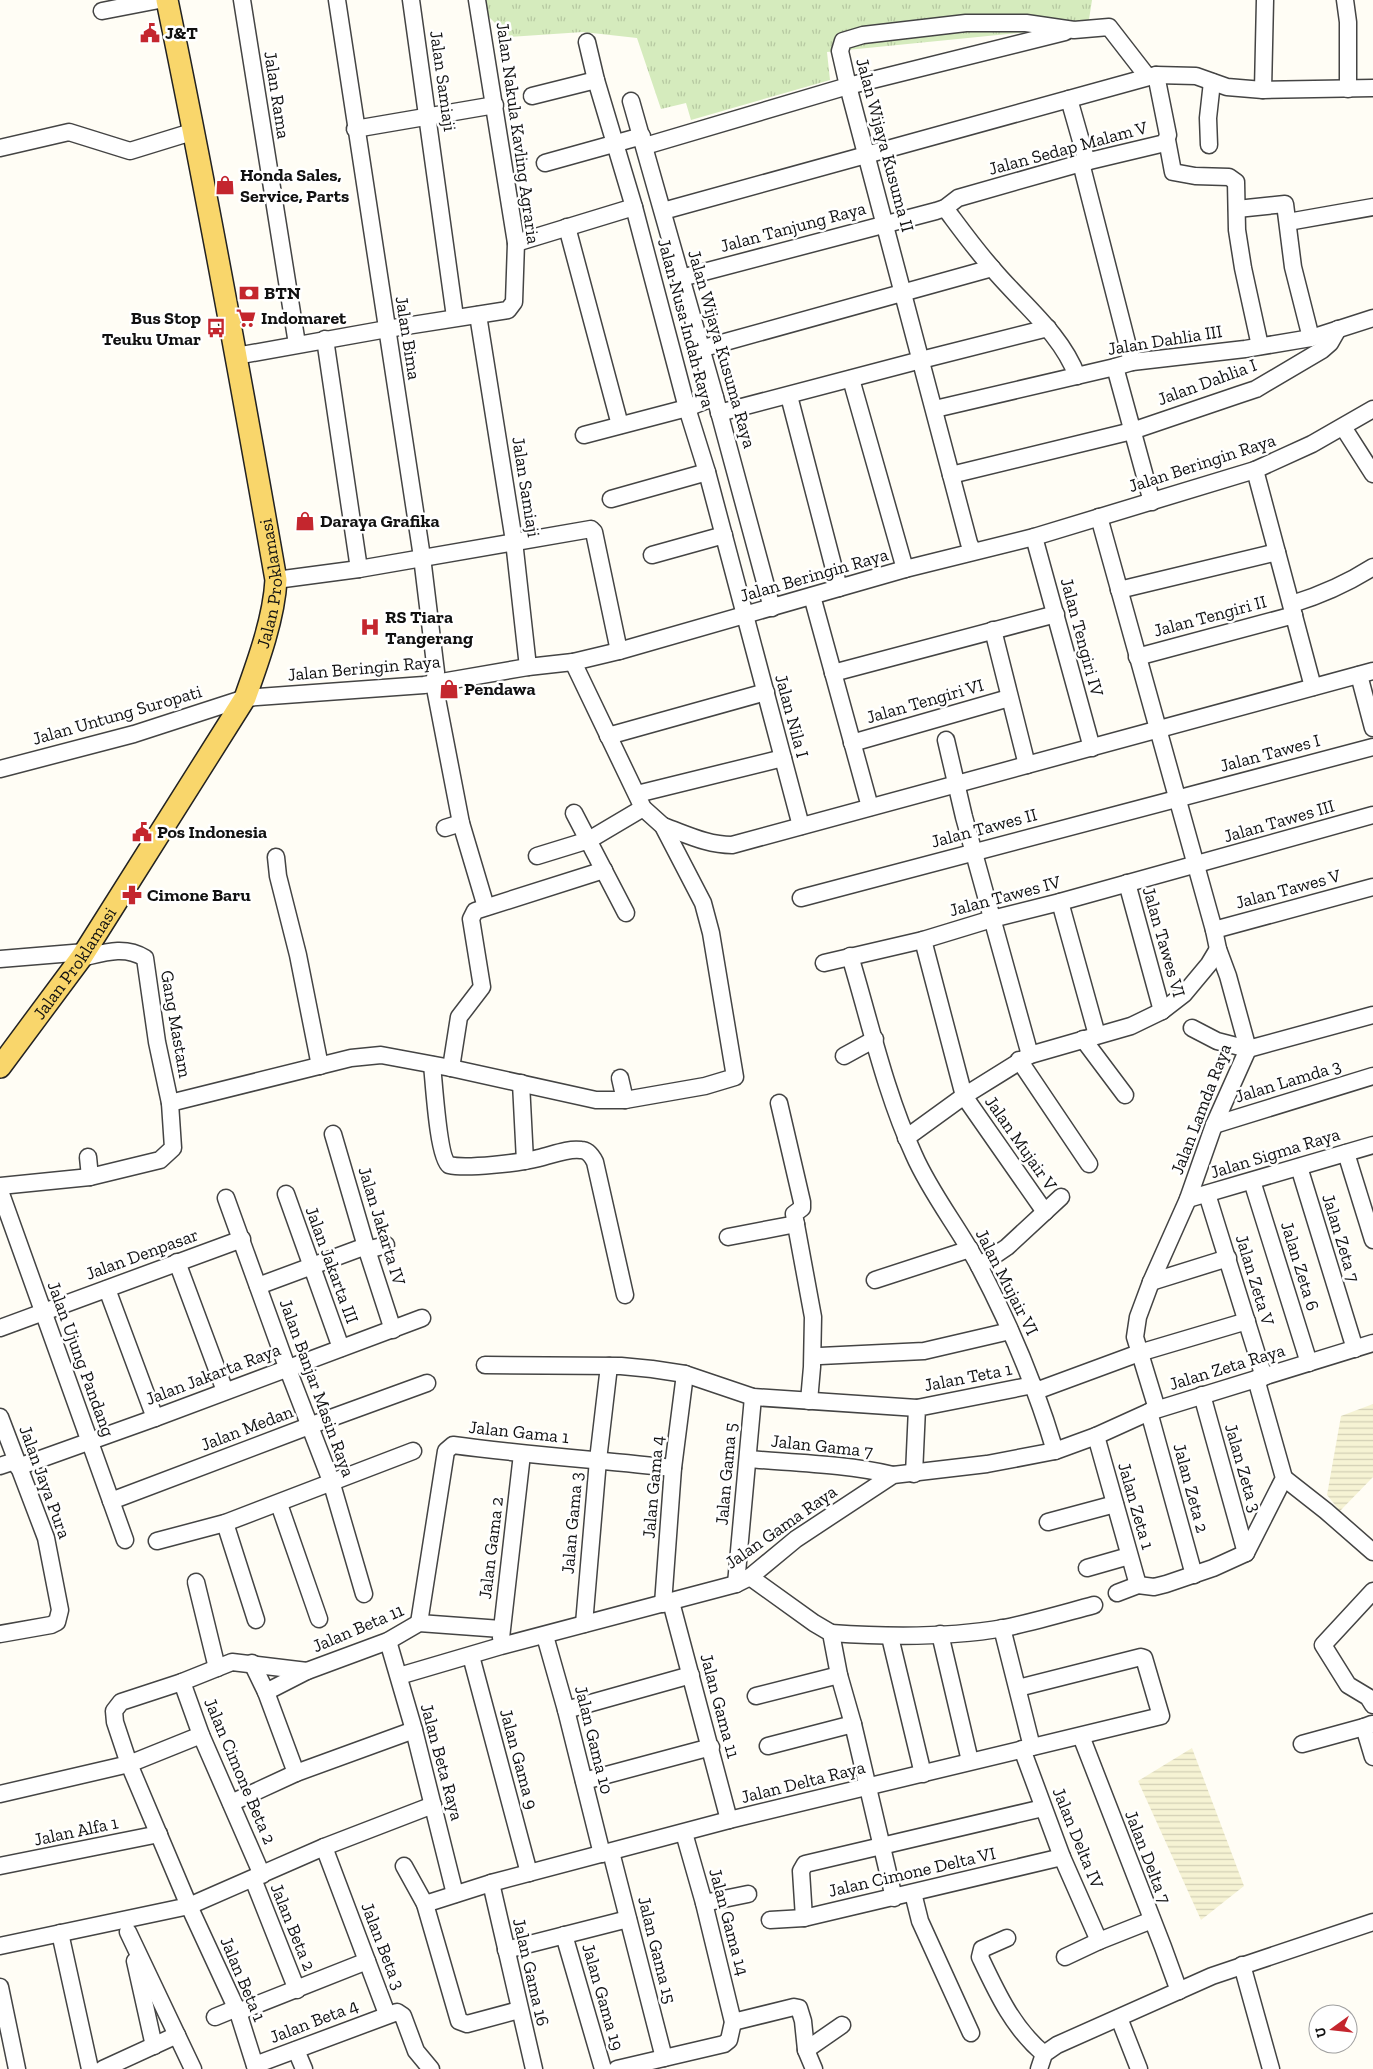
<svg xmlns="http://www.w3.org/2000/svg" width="1373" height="2069" font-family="'Zilla Slab',serif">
  <defs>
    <pattern id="farmland-rules" width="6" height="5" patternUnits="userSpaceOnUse" patternTransform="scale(1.25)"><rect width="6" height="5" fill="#f6f3d4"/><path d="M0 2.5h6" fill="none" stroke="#d2cfb5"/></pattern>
    <pattern id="grass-tufts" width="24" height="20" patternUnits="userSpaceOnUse" patternTransform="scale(1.25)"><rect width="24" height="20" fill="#d5ebbd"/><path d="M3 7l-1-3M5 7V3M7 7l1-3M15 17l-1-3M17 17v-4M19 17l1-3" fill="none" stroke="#b6c8a1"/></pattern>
  </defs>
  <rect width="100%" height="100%" fill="#fffdf5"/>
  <g fill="url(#farmland-rules)">
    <path d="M1373,1404V1477L1340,1511L1327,1495L1341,1416Z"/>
    <path d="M1192,1748L1244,1886L1201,1920L1138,1781Z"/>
  </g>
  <path fill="url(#grass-tufts)" d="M483,0H1092L1088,26L827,52L830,80L691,120L686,103L661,109L637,38L583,32L509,37L486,14Z"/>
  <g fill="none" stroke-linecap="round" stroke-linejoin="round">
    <defs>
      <g id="minor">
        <path d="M242,0L297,344"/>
        <path d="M337,0L422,557L436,672L434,683L461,823L486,907"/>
        <path d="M411,0L455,317"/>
        <path d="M1345,0L1348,22V89"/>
        <path d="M102,11L159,0"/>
        <path d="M587,42L596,80L634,207L687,408L707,472L801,826"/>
        <path d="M1263,90L1265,0"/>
        <path d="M532,96L596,80"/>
        <path d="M1069,99L1087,162"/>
        <path d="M631,101L715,397L772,608"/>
        <path d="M355,129L495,105"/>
        <path d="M1167,140L1173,172L1195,176L1229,177L1236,182L1237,230L1243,268L1260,346"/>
        <path d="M1209,145L1208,118L1212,82"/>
        <path d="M645,146L848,86L1065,32"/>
        <path d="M0,148L69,132L130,151L195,131"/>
        <path d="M545,163L642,136"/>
        <path d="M1081,163L1132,362"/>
        <path d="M945,208C960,228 975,249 992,268C1021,303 1061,333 1077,376"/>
        <path d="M1237,209L1285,204L1293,267L1311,338"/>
        <path d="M663,211L1156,75L1196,76L1227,87L1263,90L1373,88"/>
        <path d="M1288,222L1373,207"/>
        <path d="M567,227L620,425"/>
        <path d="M516,243L634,207"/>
        <path d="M681,278L936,211L945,208L958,198L1081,163L1165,143L1168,135L1156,75"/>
        <path d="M478,315L514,541L528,667"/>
        <path d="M325,339L359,569"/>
        <path d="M700,349L992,268"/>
        <path d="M236,356L387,329L508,310L514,302L516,243L477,0"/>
        <path d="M1115,367L1152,502"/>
        <path d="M851,379L905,569"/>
        <path d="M789,396L839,588"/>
        <path d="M935,409L1115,367L1132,362L1245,349L1311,338L1373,318"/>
        <path d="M719,413L921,360L1048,328"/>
        <path d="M1343,427L1373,474"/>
        <path d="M584,435L687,408L715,397"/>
        <path d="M1255,470L1313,687"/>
        <path d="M951,475L1132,431L1238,395L1256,389L1322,350L1330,343L1338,329"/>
        <path d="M611,499L707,472"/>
        <path d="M1099,517L1214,930L1218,949L1228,976L1248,1049L1214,1125L1188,1199L1151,1282L1138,1317L1135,1337L1157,1409"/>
        <path d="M1034,537L1092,748"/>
        <path d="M973,551L969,543L848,86L840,51L843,41L863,35L966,23H1026L1074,30L1109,27L1147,76"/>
        <path d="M652,555L724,535"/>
        <path d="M276,580L359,569L591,529L594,532L619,651"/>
        <path d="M1119,590L1277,552"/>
        <path d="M812,596L870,807"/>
        <path d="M1292,604C1321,595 1348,583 1373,567"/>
        <path d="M993,630L1027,765"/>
        <path d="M1137,657L1294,615"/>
        <path d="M833,673L1056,614"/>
        <path d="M1359,675L1373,728"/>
        <path d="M608,736L766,692"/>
        <path d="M946,740L964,817L1030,1055"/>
        <path d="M852,743L1009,698"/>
        <path d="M0,769L134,734L245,698L424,685L528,667L573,662L619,651L905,569L1034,537L1255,470L1312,444L1373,409"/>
        <path d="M637,794L783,758"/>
        <path d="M574,813L626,913"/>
        <path d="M663,826C686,834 707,845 732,845L1373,671"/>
        <path d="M445,828L461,823"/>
        <path d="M537,856L589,840L643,808"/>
        <path d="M276,857L278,876L298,955L320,1066"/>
        <path d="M1127,883L1162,1011"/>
        <path d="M801,898L1373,747"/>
        <path d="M1060,902L1097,1035"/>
        <path d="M1214,930L1373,887"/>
        <path d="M923,940L964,1096L1045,1212"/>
        <path d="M850,956C870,1022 885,1092 914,1155C931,1194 959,1228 979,1266C1010,1325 1036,1387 1055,1451"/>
        <path d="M0,959L85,952"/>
        <path d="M824,963L923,940L992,919L1060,902L1373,815"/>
        <path d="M1192,1028L1217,1041L1248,1049"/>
        <path d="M1083,1039L1125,1095"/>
        <path d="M1248,1049L1373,1015"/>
        <path d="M844,1056L875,1039"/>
        <path d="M1019,1060L1089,1164"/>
        <path d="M432,1065C434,1082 438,1157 449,1165C466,1169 520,1163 539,1158C552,1155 568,1148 581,1150C588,1150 592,1156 595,1162L625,1295"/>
        <path d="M451,1068L459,1017L482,987L471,919L475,911L604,870"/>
        <path d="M620,1078L625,1100"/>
        <path d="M521,1083L525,1161"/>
        <path d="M170,1103L351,1058L381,1055L451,1068L596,1100H625L705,1086L735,1077L711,933L703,903L663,826L643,808L573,662"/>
        <path d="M779,1103L802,1202V1208L794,1214L813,1317L812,1367L809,1401"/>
        <path d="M1214,1125L1373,1076"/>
        <path d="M333,1134L367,1250L393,1330"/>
        <path d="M906,1138L964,1096L1030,1055L1131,1026L1162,1011L1184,994L1209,964L1218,949"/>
        <path d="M1346,1153L1373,1240"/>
        <path d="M88,1157L90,1177"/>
        <path d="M1299,1167L1355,1349"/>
        <path d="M1252,1181L1309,1363"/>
        <path d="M0,1186L90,1177L160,1160L173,1148L170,1103L157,1042L145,958C124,945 103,953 81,958"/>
        <path d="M0,1191L125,1540"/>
        <path d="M286,1194L341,1348"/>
        <path d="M1207,1194L1264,1377"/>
        <path d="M226,1198L287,1367L331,1481L364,1594"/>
        <path d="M1188,1199L1373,1145"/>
        <path d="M728,1237L796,1224"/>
        <path d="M367,1250L386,1245"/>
        <path d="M177,1262L225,1391"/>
        <path d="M979,1266L1007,1247L1061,1197"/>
        <path d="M875,1280L970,1249"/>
        <path d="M1151,1282L1228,1258"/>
        <path d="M258,1286L366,1246"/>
        <path d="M107,1289L155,1418"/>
        <path d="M0,1328L242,1239"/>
        <path d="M820,1356L924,1351L1010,1331"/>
        <path d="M485,1365L621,1366L652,1369L685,1374L753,1397L917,1408"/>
        <path d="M1036,1391L1139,1353L1247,1321"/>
        <path d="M1202,1395L1246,1553"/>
        <path d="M1149,1412L1194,1575"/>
        <path d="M0,1417L46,1538L60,1610L57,1622L51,1625L0,1634"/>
        <path d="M1096,1436L1138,1585"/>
        <path d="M748,1459C796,1463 846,1464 893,1475"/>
        <path d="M0,1466L15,1461"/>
        <path d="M18,1467L155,1418L422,1318"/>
        <path d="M914,1474L917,1408L1033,1385"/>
        <path d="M1284,1478L1326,1511L1373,1552"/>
        <path d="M111,1501L309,1426L427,1383"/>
        <path d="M279,1504L319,1619"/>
        <path d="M1048,1522L1115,1504"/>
        <path d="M225,1523L256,1620"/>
        <path d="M157,1541L225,1523L413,1451"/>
        <path d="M1087,1568L1129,1556"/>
        <path d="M750,1577L814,1623L831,1633L839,1675L853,1724L894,1898"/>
        <path d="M196,1582L217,1668"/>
        <path d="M736,1584L753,1397"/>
        <path d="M1373,1591L1323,1645L1348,1685L1368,1697L1373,1705"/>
        <path d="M1117,1593L1138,1585L1154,1587L1166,1584L1213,1568L1246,1553L1284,1478L1256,1379"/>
        <path d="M671,1602L729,1820"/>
        <path d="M663,1604L673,1468L685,1374"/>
        <path d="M419,1623L446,1451L453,1445C526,1455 600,1460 673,1468"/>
        <path d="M584,1624L598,1460L609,1366"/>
        <path d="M1002,1628L1032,1747"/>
        <path d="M831,1633C888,1637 947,1638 1004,1628C1034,1622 1064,1613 1094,1605"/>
        <path d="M940,1634L970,1761"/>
        <path d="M545,1636L566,1710L602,1854"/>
        <path d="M890,1637L923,1774"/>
        <path d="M501,1638L522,1454"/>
        <path d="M388,1641L414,1730L455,1894"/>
        <path d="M471,1656L529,1873"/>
        <path d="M252,1663L266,1692L296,1773"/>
        <path d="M399,1676L501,1646L736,1584L750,1577L796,1539L893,1475L987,1464L1055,1451L1096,1436L1149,1412L1373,1343"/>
        <path d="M182,1682L201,1735L262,1875"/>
        <path d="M266,1692L307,1671L388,1641L419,1623L501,1629"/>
        <path d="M756,1696L839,1675"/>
        <path d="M566,1710L691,1675"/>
        <path d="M1372,1724L1364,1727L1373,1757"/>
        <path d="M1081,1736L1163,1947L1179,1991"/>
        <path d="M1302,1744L1364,1727"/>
        <path d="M768,1746L853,1724"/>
        <path d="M1022,1749L1062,1857L1099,1941"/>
        <path d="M584,1781L711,1747"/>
        <path d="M0,1794L129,1764L201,1735"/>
        <path d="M231,1803L296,1773L414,1730"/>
        <path d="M324,1847L387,2014"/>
        <path d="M611,1852L664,2058"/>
        <path d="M0,1866L159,1834"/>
        <path d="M404,1866L425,1904L459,2021L467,2024L519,2010"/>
        <path d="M253,1879L297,1990"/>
        <path d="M491,1883L534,2069"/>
        <path d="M913,1893L920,1921L971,2033"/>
        <path d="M704,1903L748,1894"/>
        <path d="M425,1904L491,1883L729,1820L1161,1716L1144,1658L1141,1657L1018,1688"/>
        <path d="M804,1918L801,1871L805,1864L1043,1808"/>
        <path d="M770,1920L804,1918L1062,1857"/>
        <path d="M128,1932L193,2069"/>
        <path d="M60,1933L90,2069"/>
        <path d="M564,1935L603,2069"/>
        <path d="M1007,1938L982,1949L980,1957C997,1993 1013,2028 1044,2054"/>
        <path d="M0,1946L189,1906L324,1847L433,1805"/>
        <path d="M506,1950L628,1919"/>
        <path d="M1065,1957L1099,1941L1152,1920"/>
        <path d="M135,1961L154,2046"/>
        <path d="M1242,1965L1271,2069"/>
        <path d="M0,1987L17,2069"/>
        <path d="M238,2012L367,1961"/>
        <path d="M215,2017L237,2008"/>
        <path d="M1119,2018L1139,2069"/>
        <path d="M733,2022L794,2007L799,2008L803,2021L806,2050L814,2069"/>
        <path d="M296,2050L304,2069"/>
        <path d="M806,2050L842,2025"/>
        <path d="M255,2065L397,2012L403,2016L416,2051L431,2069"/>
        <path d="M103,2069L177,2035"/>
        <path d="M256,2069L238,2012L189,1906L129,1764L115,1722L114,1711L121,1702L182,1682L232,1662L307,1671"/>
        <path d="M617,2069L724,2044L729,2040L733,2022L704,1903L684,1833"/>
        <path d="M1039,2069L1044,2054L1057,2045L1212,1976L1373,1922"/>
      </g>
      <g id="major">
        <path id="s1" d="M0,1067L81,958L245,698C258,662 274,618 276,580C242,386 207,193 167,0"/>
      </g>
    </defs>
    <use href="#minor" stroke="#444" stroke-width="19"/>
    <use href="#major" stroke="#222" stroke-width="24"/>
    <use href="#minor" stroke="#fff" stroke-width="16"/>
    <use href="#major" stroke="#f9d66b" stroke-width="21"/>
  </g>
  <defs>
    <symbol id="civic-bare" viewBox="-9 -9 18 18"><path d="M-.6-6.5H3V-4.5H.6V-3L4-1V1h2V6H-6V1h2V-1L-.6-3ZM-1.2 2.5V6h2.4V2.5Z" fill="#c4262e" stroke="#fff" stroke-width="2.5" paint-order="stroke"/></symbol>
    <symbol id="shop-bare" viewBox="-9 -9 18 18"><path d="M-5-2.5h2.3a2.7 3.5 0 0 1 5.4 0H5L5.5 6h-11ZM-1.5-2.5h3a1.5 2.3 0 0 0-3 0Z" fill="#c4262e" stroke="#fff" stroke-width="2.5" paint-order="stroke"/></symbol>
    <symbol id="bank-bare" viewBox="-9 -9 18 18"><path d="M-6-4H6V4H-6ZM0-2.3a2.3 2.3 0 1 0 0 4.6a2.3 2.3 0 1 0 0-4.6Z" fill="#c4262e" stroke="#fff" stroke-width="2.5" paint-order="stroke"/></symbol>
    <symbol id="supermarket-bare" viewBox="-9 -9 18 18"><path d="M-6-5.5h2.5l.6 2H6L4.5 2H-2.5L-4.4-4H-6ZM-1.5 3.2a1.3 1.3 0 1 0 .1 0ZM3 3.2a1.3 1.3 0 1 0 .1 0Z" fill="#c4262e" stroke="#fff" stroke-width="2.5" paint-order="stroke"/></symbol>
    <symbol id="bus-bare" viewBox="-9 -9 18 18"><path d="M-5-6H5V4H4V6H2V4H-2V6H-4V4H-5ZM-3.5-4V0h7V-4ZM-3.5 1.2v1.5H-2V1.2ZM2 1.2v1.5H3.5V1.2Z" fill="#c4262e" stroke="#fff" stroke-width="2.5" paint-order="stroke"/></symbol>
    <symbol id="hospital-bare" viewBox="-9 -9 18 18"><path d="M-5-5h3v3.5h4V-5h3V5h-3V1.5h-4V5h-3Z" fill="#c4262e" stroke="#fff" stroke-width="2.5" paint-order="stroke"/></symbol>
    <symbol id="pharmacy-bare" viewBox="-9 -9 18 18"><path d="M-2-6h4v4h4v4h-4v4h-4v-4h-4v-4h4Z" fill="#c4262e" stroke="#fff" stroke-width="2.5" paint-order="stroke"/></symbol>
  </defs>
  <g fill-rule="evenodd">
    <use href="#civic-bare" x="136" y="19" width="28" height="28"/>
    <use href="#shop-bare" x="211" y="171" width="28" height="28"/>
    <use href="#bank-bare" x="235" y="279" width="28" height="28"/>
    <use href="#supermarket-bare" x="232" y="304" width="28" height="28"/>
    <use href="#bus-bare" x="202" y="314" width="28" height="28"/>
    <use href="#shop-bare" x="291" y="507" width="28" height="28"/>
    <use href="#hospital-bare" x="356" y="613" width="28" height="28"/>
    <use href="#shop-bare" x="435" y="675" width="28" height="28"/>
    <use href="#civic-bare" x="128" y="818" width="28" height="28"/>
    <use href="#pharmacy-bare" x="118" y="881" width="28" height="28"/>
  </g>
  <g text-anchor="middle" stroke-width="5" stroke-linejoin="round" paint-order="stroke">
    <g font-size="18" font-weight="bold" fill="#111" stroke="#fff" text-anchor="start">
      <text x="165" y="39">J&amp;T</text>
      <text x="240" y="181">Honda Sales,<tspan x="240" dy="21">Service, Parts</tspan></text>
      <text x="264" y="299">BTN</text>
      <text x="201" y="324" text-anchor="end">Bus Stop<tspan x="201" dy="21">Teuku Umar</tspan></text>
      <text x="261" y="324">Indomaret</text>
      <text x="320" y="527">Daraya Grafika</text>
      <text x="385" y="623">RS Tiara<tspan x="385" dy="21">Tangerang</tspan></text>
      <text x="464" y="695">Pendawa</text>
      <text x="157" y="838">Pos Indonesia</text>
      <text x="147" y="901">Cimone Baru</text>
    </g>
    <g font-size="18" fill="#111" stroke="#fff">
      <text transform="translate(443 81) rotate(82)" y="6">Jalan Samiaji</text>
      <text transform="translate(277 95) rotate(81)" y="6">Jalan Rama</text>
      <text transform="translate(518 133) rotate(82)" y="6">Jalan Nakula Kavling Agraria</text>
      <text transform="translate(885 145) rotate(75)" y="6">Jalan Wijaya Kusuma II</text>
      <text transform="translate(1068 148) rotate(-15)" y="6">Jalan Sedap Malam V</text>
      <text transform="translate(793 227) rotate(-15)" y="6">Jalan Tanjung Raya</text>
      <text transform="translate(686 323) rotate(75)" y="6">Jalan Nusa Indah Raya</text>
      <text transform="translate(408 338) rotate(81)" y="6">Jalan Bima</text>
      <text transform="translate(1165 340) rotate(-9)" y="6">Jalan Dahlia III</text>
      <text transform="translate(722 349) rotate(74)" y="6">Jalan Wijaya Kusuma Raya</text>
      <text transform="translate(1207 382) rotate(-20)" y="6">Jalan Dahlia I</text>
      <text transform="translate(1202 463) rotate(-18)" y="6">Jalan Beringin Raya</text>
      <text transform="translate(526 487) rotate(81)" y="6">Jalan Samiaji</text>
      <text transform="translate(814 575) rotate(-16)" y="6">Jalan Beringin Raya</text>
      <text dy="6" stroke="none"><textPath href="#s1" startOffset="562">Jalan Proklamasi</textPath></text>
      <text transform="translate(1210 616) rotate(-15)" y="6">Jalan Tengiri II</text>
      <text transform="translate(1082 637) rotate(75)" y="6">Jalan Tengiri IV</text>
      <text transform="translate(364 668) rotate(-5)" y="6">Jalan Beringin Raya</text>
      <text transform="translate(925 701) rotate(-16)" y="6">Jalan Tengiri VI</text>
      <text transform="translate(117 715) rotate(-16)" y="6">Jalan Untung Suropati</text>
      <text transform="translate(792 716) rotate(75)" y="6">Jalan Nila I</text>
      <text transform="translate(1270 753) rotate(-15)" y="6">Jalan Tawes I</text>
      <text transform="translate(1279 821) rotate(-16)" y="6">Jalan Tawes III</text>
      <text transform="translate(984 828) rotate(-15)" y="6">Jalan Tawes II</text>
      <text transform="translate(1288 889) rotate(-15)" y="6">Jalan Tawes V</text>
      <text transform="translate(1005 896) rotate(-15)" y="6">Jalan Tawes IV</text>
      <text transform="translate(1164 942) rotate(74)" y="6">Jalan Tawes VI</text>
      <text dy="6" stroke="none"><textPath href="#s1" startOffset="128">Jalan Proklamasi</textPath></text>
      <text transform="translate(176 1024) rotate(80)" y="6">Gang Mastam</text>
      <text transform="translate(1288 1081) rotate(-17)" y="6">Jalan Lamda 3</text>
      <text transform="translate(1201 1109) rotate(-69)" y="6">Jalan Lamda Raya</text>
      <text transform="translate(1021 1143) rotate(55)" y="6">Jalan Mujair V</text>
      <text transform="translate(1275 1153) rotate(-17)" y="6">Jalan Sigma Raya</text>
      <text transform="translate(382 1226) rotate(73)" y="6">Jalan Jakarta IV</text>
      <text transform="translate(1341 1238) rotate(73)" y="6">Jalan Zeta 7</text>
      <text transform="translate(142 1254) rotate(-20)" y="6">Jalan Denpasar</text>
      <text transform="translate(332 1265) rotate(70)" y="6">Jalan Jakarta III</text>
      <text transform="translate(1300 1266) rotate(73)" y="6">Jalan Zeta 6</text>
      <text transform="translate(1255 1280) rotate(73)" y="6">Jalan Zeta V</text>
      <text transform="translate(1007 1282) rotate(63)" y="6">Jalan Mujair VI</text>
      <text transform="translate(81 1359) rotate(70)" y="6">Jalan Ujung Pandang</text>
      <text transform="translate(1227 1367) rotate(-17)" y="6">Jalan Zeta Raya</text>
      <text transform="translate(213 1374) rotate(-21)" y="6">Jalan Jakarta Raya</text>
      <text transform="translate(968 1377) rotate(-11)" y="6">Jalan Teta 1</text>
      <text transform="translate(317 1388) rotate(70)" y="6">Jalan Banjar Masin Raya</text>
      <text transform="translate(247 1428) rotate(-21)" y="6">Jalan Medan</text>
      <text transform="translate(519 1432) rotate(6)" y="6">Jalan Gama 1</text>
      <text transform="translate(822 1446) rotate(6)" y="6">Jalan Gama 7</text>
      <text transform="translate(1243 1468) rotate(74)" y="6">Jalan Zeta 3</text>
      <text transform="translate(726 1474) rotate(-85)" y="6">Jalan Gama 5</text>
      <text transform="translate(45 1482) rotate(70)" y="6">Jalan Jaya Pura</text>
      <text transform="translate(653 1487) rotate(-85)" y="6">Jalan Gama 4</text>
      <text transform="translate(1191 1488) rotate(75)" y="6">Jalan Zeta 2</text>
      <text transform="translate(1136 1506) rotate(74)" y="6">Jalan Zeta 1</text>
      <text transform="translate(572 1523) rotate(-85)" y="6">Jalan Gama 3</text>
      <text transform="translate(781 1527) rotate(-35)" y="6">Jalan Gama Raya</text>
      <text transform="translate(491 1548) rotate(-83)" y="6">Jalan Gama 2</text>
      <text transform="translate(358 1628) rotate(-23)" y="6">Jalan Beta 11</text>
      <text transform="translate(720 1706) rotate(75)" y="6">Jalan Gama 11</text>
      <text transform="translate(594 1740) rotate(76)" y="6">Jalan Gama 10</text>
      <text transform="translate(519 1759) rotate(75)" y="6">Jalan Gama 9</text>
      <text transform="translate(442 1762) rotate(75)" y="6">Jalan Beta Raya</text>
      <text transform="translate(240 1771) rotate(67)" y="6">Jalan Cimone Beta 2</text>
      <text transform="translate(803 1782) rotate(-14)" y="6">Jalan Delta Raya</text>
      <text transform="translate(76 1831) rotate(-12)" y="6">Jalan Alfa 1</text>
      <text transform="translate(1078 1838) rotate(68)" y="6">Jalan Delta IV</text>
      <text transform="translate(1148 1857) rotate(69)" y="6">Jalan Delta 7</text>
      <text transform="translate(912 1872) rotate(-13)" y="6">Jalan Cimone Delta VI</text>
      <text transform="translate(729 1922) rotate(75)" y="6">Jalan Gama 14</text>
      <text transform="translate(293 1927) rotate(68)" y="6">Jalan Beta 2</text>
      <text transform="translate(383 1946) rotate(69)" y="6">Jalan Beta 3</text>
      <text transform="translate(657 1950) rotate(76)" y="6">Jalan Gama 15</text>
      <text transform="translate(531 1972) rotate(77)" y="6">Jalan Gama 16</text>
      <text transform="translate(243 1979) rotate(67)" y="6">Jalan Beta 1</text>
      <text transform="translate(603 1997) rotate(74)" y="6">Jalan Gama 19</text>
      <text transform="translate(314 2021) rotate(-21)" y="6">Jalan Beta 4</text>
    </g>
  </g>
  <g transform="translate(1333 2029) rotate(255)"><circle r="24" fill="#ffffff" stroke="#a0a0a0"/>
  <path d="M0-4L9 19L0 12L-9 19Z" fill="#c4262e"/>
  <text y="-8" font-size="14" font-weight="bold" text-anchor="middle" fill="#111111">U</text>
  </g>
</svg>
